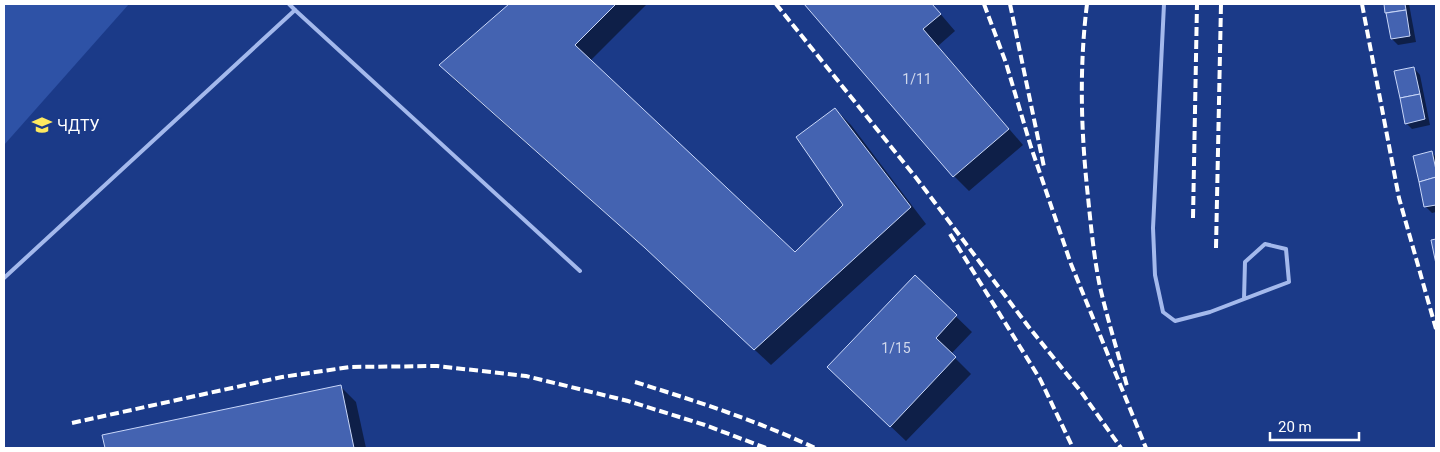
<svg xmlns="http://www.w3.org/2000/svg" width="1440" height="452" font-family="Roboto,sans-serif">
  <rect width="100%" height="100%" fill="#1b3a88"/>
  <path fill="#2e52a6" d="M4,4H129L4,145Z"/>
  <g fill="#0007">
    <path d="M511,4H647L590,61L795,253L844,206L835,109L851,125L926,224L771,365L663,264L456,81L441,65Z"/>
    <path d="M806,4H932L955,31L938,46L1023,145L969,191L954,176Z"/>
    <path d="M1386,4H1409L1416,42L1398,45L1392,39Z"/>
    <path d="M1414,68L1420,75L1430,125L1412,129L1406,123Z"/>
    <path d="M1432,153L1436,157V212L1432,213L1426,207L1414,157Z"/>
    <path d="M915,277L972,332L951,354L971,374L906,441L845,383Z"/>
    <path d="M340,386L356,402L366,448H106L103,436Z"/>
  </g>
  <g fill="#4463b1" stroke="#c9d7f9">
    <path d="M509,4H616L575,45L795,252L843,205L796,137L835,108L911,207L754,350L645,248L439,65Z"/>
    <path d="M804,4H932L941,14L923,29L1009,129L953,177Z"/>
    <path d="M1384,4H1405L1406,10L1385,13Z"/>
    <path d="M1406,10L1410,36L1391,39L1386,13Z"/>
    <path d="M1414,67L1420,94L1400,98L1394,71Z"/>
    <path d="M1420,94L1425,119L1405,124L1400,98Z"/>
    <path d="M1432,151L1436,170V177L1419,182L1413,156Z"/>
    <path d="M1436,177V205L1424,207L1419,182Z"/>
    <path d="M1436,239V264L1431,240Z"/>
    <path d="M915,275L957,315L936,338L956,357L890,427L827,367Z"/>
    <path d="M341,385L354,448H105L102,435Z"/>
  </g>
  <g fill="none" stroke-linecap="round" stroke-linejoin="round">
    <g stroke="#a4b9ec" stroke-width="4">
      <path d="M289,4L295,10"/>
      <path d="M1164,4L1153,228L1155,275L1163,312L1175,321L1210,312L1289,282L1286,249L1265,244L1245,262L1244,299"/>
      <path d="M4,278L295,10L580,271"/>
    </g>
    <g stroke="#fff" stroke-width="4" stroke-dasharray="9 4" stroke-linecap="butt">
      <path d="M776,4L917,179L1028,326L1082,393L1121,448"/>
      <path d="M984,4L1006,63L1031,147L1071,264L1146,448"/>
      <path d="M1010,4L1044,167"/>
      <path d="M1087,4C1079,68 1081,133 1088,197C1091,227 1094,258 1100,287C1108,321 1118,353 1127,386"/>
      <path d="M1362,4L1399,198L1436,329"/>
      <path d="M1193,218L1197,4"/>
      <path d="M950,234L1040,379L1073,448"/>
      <path d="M1216,248L1221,4"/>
      <path d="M635,382C696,401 758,421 815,448"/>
      <path d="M72,423L282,377L350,367L437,366L526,376L628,401L705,425L766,448"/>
    </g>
  </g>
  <defs>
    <symbol id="university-bare" viewBox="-9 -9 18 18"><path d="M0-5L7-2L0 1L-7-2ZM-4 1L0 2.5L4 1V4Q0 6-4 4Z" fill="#fee960" stroke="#1b3a88" stroke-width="2.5" paint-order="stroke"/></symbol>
  </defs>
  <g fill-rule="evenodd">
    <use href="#university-bare" x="28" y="111" width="28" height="28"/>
  </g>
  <g text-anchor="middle" stroke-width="4" stroke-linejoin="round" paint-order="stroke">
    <g font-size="14" fill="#d0d8ec">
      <text x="917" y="84">1/11</text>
      <text x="896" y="353">1/15</text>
    </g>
    <g font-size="16" fill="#fff" stroke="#1b3a88" text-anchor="start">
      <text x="57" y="131">ЧДТУ</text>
    </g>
  </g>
  <rect width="1440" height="452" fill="none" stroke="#ffffff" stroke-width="10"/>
  <path d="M1270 432v8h89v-8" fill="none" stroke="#ffffff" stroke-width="2.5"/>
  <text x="1278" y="432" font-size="15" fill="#ffffff" stroke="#1b3a88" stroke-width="4" paint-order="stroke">20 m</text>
</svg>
